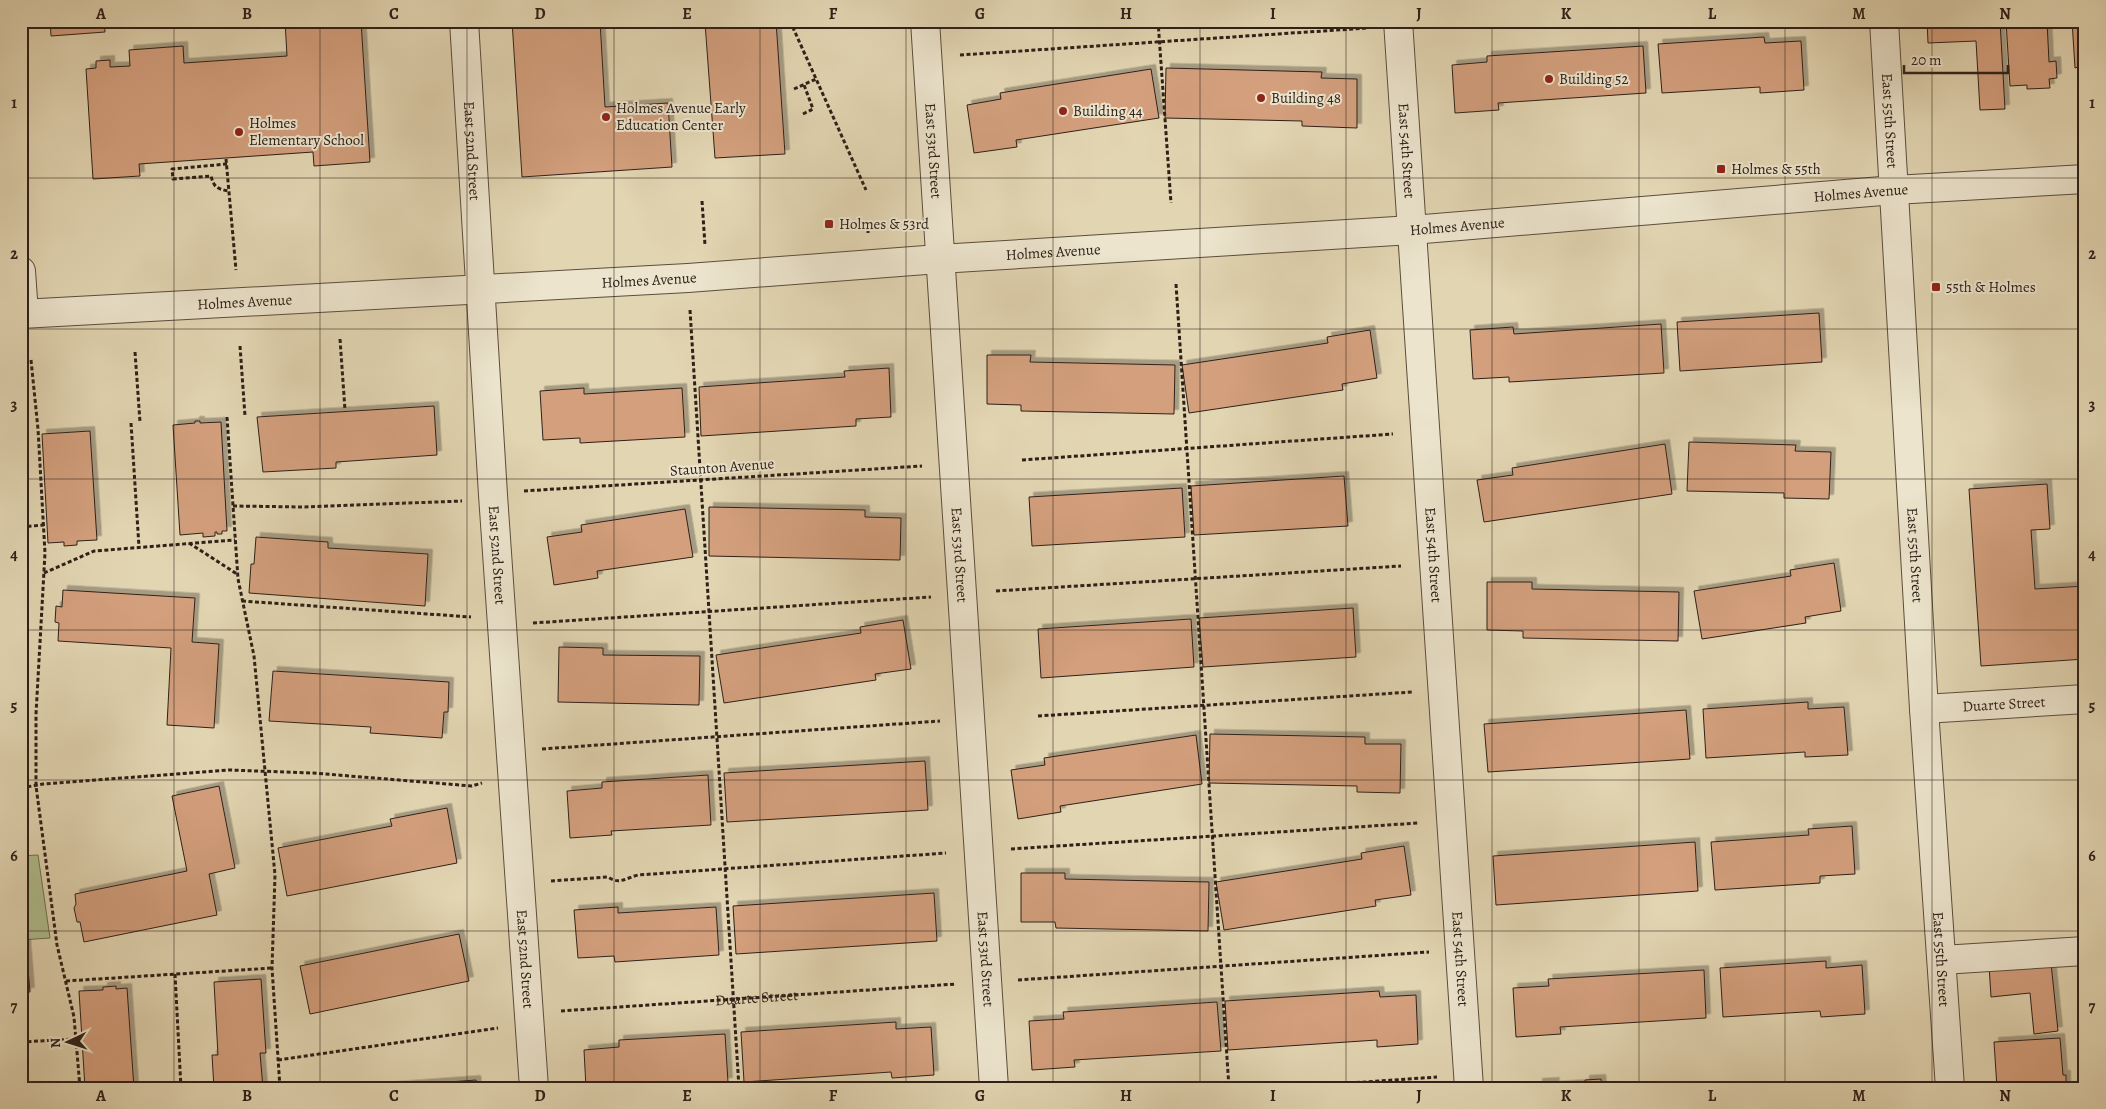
<svg xmlns="http://www.w3.org/2000/svg" width="2106" height="1109" font-family="Alegreya,serif">
  <defs>
    <filter id="shadow"><feDropShadow dx="4.5" dy="-4.5" stdDeviation="0" flood-color="#0004"/></filter>
  </defs>
  <rect width="100%" height="100%" fill="#e2d5b2"/>
  <filter id="stains"><feTurbulence type="fractalNoise" baseFrequency=".004" numOctaves="4"/><feColorMatrix values="0 0 0 0 .2 0 0 0 0 .09 0 0 0 0 .02 0 0 0 .5 -.17"/></filter>
  <radialGradient id="worn" r=".72"><stop offset=".6" stop-color="#630" stop-opacity="0"/><stop offset="1" stop-color="#630" stop-opacity=".3"/></radialGradient>
  <path fill="#afbe8f" stroke="#6e6f54" d="M38,855L50,938L21,940V856Z"/>
  <g fill="#d39f7d" stroke="#2e2018" filter="url(#shadow)">
    <path d="M50,21H104L105,32L51,36Z"/>
    <path d="M285,21H361L370,162L314,166L313,152L139,164L140,176L93,179L86,69L96,68V61L110,60V67L130,66L129,50L183,46L184,63L287,56Z"/>
    <path d="M512,21H600L605,107L668,103L672,167L522,177Z"/>
    <path d="M668,21H776L785,154L715,158L705,23L669,26Z"/>
    <path d="M1927,21H2000L2005,109L1980,110L1976,41L1928,43Z"/>
    <path d="M2006,21H2047L2049,62L2056,61L2057,78L2049,79L2050,88L2027,89V85L2010,86Z"/>
    <path d="M2072,21H2085V76H2079L2078,67L2075,68Z"/>
    <path d="M1764,37L1765,43L1801,41L1804,90L1760,93V87L1662,93L1658,44Z"/>
    <path d="M1643,46L1646,93L1498,103L1499,110L1455,113L1452,65L1487,62V56Z"/>
    <path d="M1166,68L1322,72L1321,78L1357,79V128L1302,126V121L1165,118Z"/>
    <path d="M1151,69L1159,118L1016,140L1017,147L974,153L967,105L1001,99L1000,93Z"/>
    <path d="M1819,313L1822,362L1680,371L1677,322Z"/>
    <path d="M1661,324L1664,373L1509,382V377L1473,379L1470,330L1513,327L1514,334Z"/>
    <path d="M1370,330L1377,378L1342,384L1343,390L1189,413L1182,365L1328,343L1327,337Z"/>
    <path d="M987,355H1031L1030,362L1175,365L1174,414L1021,411V405L987,404Z"/>
    <path d="M889,368L891,417L856,419V426L701,436L699,387L845,377L844,371Z"/>
    <path d="M584,388V394L682,388L685,437L580,443V438L543,440L540,391Z"/>
    <path d="M434,406L437,455L336,462V468L263,472L257,417Z"/>
    <path d="M195,421H200V423L221,422L227,531H222V534H217V532H215V536L203,537V533L180,535L173,425L195,423Z"/>
    <path d="M90,431L97,540L77,541V545L64,546V542L48,543L42,434Z"/>
    <path d="M1689,442L1796,445L1795,451L1831,452L1829,499L1784,498V493L1687,491Z"/>
    <path d="M1665,444L1672,494L1484,522L1477,480L1513,475L1512,468Z"/>
    <path d="M1344,476L1348,526L1194,535L1191,486Z"/>
    <path d="M2047,484L2050,529L2031,530L2035,589L2085,586V659L1981,666L1969,489Z"/>
    <path d="M1182,488L1185,537L1032,546L1029,497Z"/>
    <path d="M709,507L865,510V517L901,518L900,560L709,556Z"/>
    <path d="M685,509L693,557L597,571L598,578L554,585L547,537L582,532L581,525Z"/>
    <path d="M256,537L328,542V548L428,554L425,606L249,593L251,564H254Z"/>
    <path d="M1834,563L1841,611L1805,617L1806,623L1702,639L1694,591L1791,576L1790,570Z"/>
    <path d="M1487,582H1532V589L1679,592L1678,641L1523,638V631L1487,630Z"/>
    <path d="M63,590L195,598L192,642L219,644L214,728L167,725L171,648L58,641L59,623L55,622L56,606L62,607Z"/>
    <path d="M1353,608L1356,657L1203,667L1199,618Z"/>
    <path d="M1191,619L1194,667L1041,678L1038,629Z"/>
    <path d="M903,620L911,669L875,674L876,680L724,703L716,655L861,633L860,627Z"/>
    <path d="M559,647L603,648V655L700,656L699,705L558,702Z"/>
    <path d="M273,671L449,682L448,712H444L442,738L370,733L371,727L269,721Z"/>
    <path d="M1808,702V709L1844,707L1848,755L1805,757V752L1706,758L1703,709Z"/>
    <path d="M1686,710L1690,759L1488,772L1484,724Z"/>
    <path d="M1210,734L1365,737V744H1401L1400,793L1357,792V786L1209,783Z"/>
    <path d="M1196,735L1202,784L1060,806L1061,812L1018,819L1011,770L1045,765L1044,758Z"/>
    <path d="M925,761L928,810L727,822L724,773Z"/>
    <path d="M708,775L711,825L611,831L612,835L570,838L567,791L602,788V782Z"/>
    <path d="M219,786L235,868L209,874L217,915L84,942L80,922H77L74,908L76,904L75,894L187,871L172,796Z"/>
    <path d="M447,808L457,863L287,896L278,848L392,826L390,819Z"/>
    <path d="M1852,826L1855,874L1820,876V883L1715,890L1711,842L1809,835L1808,829Z"/>
    <path d="M1695,842L1698,891L1496,905L1493,856Z"/>
    <path d="M1404,846L1411,895L1375,900L1376,906L1224,930L1216,882L1362,859L1361,853Z"/>
    <path d="M1021,873H1065V879L1209,882L1208,931L1056,928L1055,922H1021Z"/>
    <path d="M934,893L937,941L736,954L733,906Z"/>
    <path d="M618,907V913L716,907L719,955L615,962L614,956L578,958L574,910Z"/>
    <path d="M459,934L469,981L310,1014L300,966Z"/>
    <path d="M21,944H26L30,992H26V995L21,996Z"/>
    <path d="M1826,961V968L1862,965L1865,1014L1821,1017L1820,1011L1723,1017L1720,968Z"/>
    <path d="M2051,963L2058,1031L2034,1034L2030,993L1991,997L1989,965Z"/>
    <path d="M1704,970L1706,1018L1560,1027L1561,1034L1516,1037L1513,988L1549,986L1548,979Z"/>
    <path d="M261,979L266,1053H260L263,1088H214L212,1055H218L214,982Z"/>
    <path d="M116,986V989L127,988L134,1088H85L79,991L103,990V987Z"/>
    <path d="M1379,991L1380,997L1416,995L1418,1044L1377,1047V1040L1228,1050L1225,1001Z"/>
    <path d="M1217,1002L1221,1051L1074,1060L1075,1067L1032,1070L1029,1021L1064,1019L1063,1012Z"/>
    <path d="M896,1022V1029L931,1027L934,1075L892,1078L891,1072L744,1082L741,1032Z"/>
    <path d="M725,1034L728,1082L649,1088H586L584,1050L619,1047V1040Z"/>
    <path d="M2060,1038L2063,1075H2066V1088H1997L1994,1042Z"/>
    <path d="M1601,1079L1602,1088H1538V1083L1555,1082L1554,1086L1585,1084V1080Z"/>
    <path d="M476,1080L477,1088H368Z"/>
  </g>
  <g fill="none" stroke-linecap="round" stroke-linejoin="round">
    <defs>
      <g id="minor">
        <path id="s2" d="M464,21L493,495L534,1088"/>
        <path id="s3" d="M925,21L994,1088"/>
        <path id="s4" d="M1398,21L1469,1088"/>
        <path id="s5" d="M1884,21L1924,709L1950,1088"/>
        <path d="M21,271L24,314"/>
        <path id="s6" d="M21,314L688,278L939,259L1412,230L1894,190L2085,179"/>
        <path id="s7" d="M1924,709L2085,699"/>
        <path d="M1942,960L2085,951"/>
      </g>
    </defs>
    <use href="#minor" stroke="#5b4d3e" stroke-width="30"/>
    <g stroke="#2e2018" stroke-width="3" stroke-dasharray="4 2.5" stroke-linecap="butt">
      <path d="M790,21L866,190"/>
      <path d="M1158,21L1171,203"/>
      <path d="M960,55L1368,28"/>
      <path d="M794,89L816,79"/>
      <path d="M803,114L813,109L804,85"/>
      <path d="M226,159L236,270"/>
      <path d="M227,164L172,169L173,179L211,176C214,188 218,189 229,191"/>
      <path d="M702,201L705,245"/>
      <path d="M868,223V233"/>
      <path d="M1176,284L1229,1088"/>
      <path d="M690,310L739,1088"/>
      <path d="M340,339L345,410"/>
      <path d="M240,346L245,416"/>
      <path d="M135,352L140,422"/>
      <path d="M31,360L38,429L45,553L36,714V786L57,945L74,1017L80,1088"/>
      <path d="M227,417L238,579L254,656L275,875L272,968L280,1088"/>
      <path d="M131,423L139,547"/>
      <path d="M1022,460L1393,434"/>
      <path d="M524,491L922,466"/>
      <path d="M233,506L303,507L462,501"/>
      <path d="M21,527L44,525"/>
      <path d="M189,543L237,574"/>
      <path d="M44,573L94,551L235,540"/>
      <path d="M996,591L1401,566"/>
      <path d="M242,601L471,617"/>
      <path d="M533,623L931,597"/>
      <path d="M1038,716L1412,692"/>
      <path d="M542,749L940,721"/>
      <path d="M21,788L43,784L229,770L313,773L472,786L482,783"/>
      <path d="M1011,849L1419,823"/>
      <path d="M551,881L608,877C619,885 626,878 638,875L946,853"/>
      <path d="M175,974L181,1088"/>
      <path d="M1018,980L1429,952"/>
      <path d="M66,981L272,968"/>
      <path id="s1" d="M561,1011L956,984"/>
      <path d="M21,1042L77,1039"/>
      <path d="M278,1060L498,1028"/>
      <path d="M1278,1088L1437,1077"/>
    </g>
    <use href="#minor" stroke="#ece4cd" stroke-width="28"/>
  </g>
  <path fill="none" stroke="#2e2018" stroke-width="1" stroke-opacity="0.55" d="M174,21V1088M320,21V1088M467,21V1088M614,21V1088M760,21V1088M906,21V1088M1053,21V1088M1200,21V1088M1346,21V1088M1492,21V1088M1639,21V1088M1785,21V1088M1932,21V1088M21,178H2085M21,329H2085M21,479H2085M21,630H2085M21,780H2085M21,931H2085"/>
  <g fill="#8f2418" stroke="#ece4cd" stroke-width="2">
    <circle cx="1549" cy="79" r="5"/>
    <circle cx="1261" cy="98" r="5"/>
    <circle cx="1063" cy="111" r="5"/>
    <circle cx="606" cy="117" r="5"/>
    <circle cx="239" cy="132" r="5"/>
    <rect x="1716" y="164" width="10" height="10" rx="2.5"/>
    <rect x="824" y="219" width="10" height="10" rx="2.5"/>
    <rect x="1931" y="282" width="10" height="10" rx="2.5"/>
  </g>
  <g text-anchor="middle" stroke-width="4" stroke-linejoin="round" paint-order="stroke">
    <g font-size="15" fill="#2e2018" stroke="#ece4cd" text-anchor="start">
      <text x="1559" y="84">Building 52</text>
      <text x="1271" y="103">Building 48</text>
      <text x="616" y="113">Holmes Avenue Early<tspan x="616" dy="17">Education Center</tspan></text>
      <text x="1073" y="116">Building 44</text>
      <text x="249" y="128">Holmes<tspan x="249" dy="17">Elementary School</tspan></text>
      <text x="1731" y="174">Holmes &amp; 55th</text>
      <text x="839" y="229">Holmes &amp; 53rd</text>
      <text x="1946" y="292">55th &amp; Holmes</text>
    </g>
    <g font-size="15" fill="#2e2018" stroke="#ece4cd">
      <text dy="5" stroke="none"><textPath href="#s5" startOffset="100">East 55th Street</textPath></text>
      <text dy="5" stroke="none"><textPath href="#s2" startOffset="130">East 52nd Street</textPath></text>
      <text dy="5" stroke="none"><textPath href="#s3" startOffset="130">East 53rd Street</textPath></text>
      <text dy="5" stroke="none"><textPath href="#s4" startOffset="130">East 54th Street</textPath></text>
      <text dy="5" stroke="none"><textPath href="#s6" startOffset="1844">Holmes Avenue</textPath></text>
      <text dy="5" stroke="none"><textPath href="#s6" startOffset="1439">Holmes Avenue</textPath></text>
      <text dy="5" stroke="none"><textPath href="#s6" startOffset="1034">Holmes Avenue</textPath></text>
      <text dy="5" stroke="none"><textPath href="#s6" startOffset="629">Holmes Avenue</textPath></text>
      <text dy="5" stroke="none"><textPath href="#s6" startOffset="224">Holmes Avenue</textPath></text>
      <text transform="translate(722 467) rotate(-4)" y="5">Staunton Avenue</text>
      <text dy="5" stroke="none"><textPath href="#s4" startOffset="535">East 54th Street</textPath></text>
      <text dy="5" stroke="none"><textPath href="#s2" startOffset="535">East 52nd Street</textPath></text>
      <text dy="5" stroke="none"><textPath href="#s3" startOffset="535">East 53rd Street</textPath></text>
      <text dy="5" stroke="none"><textPath href="#s5" startOffset="535">East 55th Street</textPath></text>
      <text dy="5" stroke="none"><textPath href="#s7" startOffset="80">Duarte Street</textPath></text>
      <text dy="5" stroke="none"><textPath href="#s2" startOffset="940">East 52nd Street</textPath></text>
      <text dy="5" stroke="none"><textPath href="#s3" startOffset="940">East 53rd Street</textPath></text>
      <text dy="5" stroke="none"><textPath href="#s4" startOffset="940">East 54th Street</textPath></text>
      <text dy="5" stroke="none"><textPath href="#s5" startOffset="940">East 55th Street</textPath></text>
      <text dy="5" stroke="none"><textPath href="#s1" startOffset="196">Duarte Street</textPath></text>
    </g>
  </g>
  <rect width="2106" height="1109" fill="none" stroke="#e2d5b2" stroke-width="55"/>
  <g transform="translate(68 1042) rotate(266)" stroke="#ece4cd" stroke-width="4" paint-order="stroke">
  <path d="M0-4L9 19L0 12L-9 19Z" fill="#2e2018"/>
  <text y="-8" font-size="14" font-weight="bold" text-anchor="middle" fill="#2e2018">N</text>
  </g>
  <path d="M1904 65v8h104v-8" fill="none" stroke="#2e2018" stroke-width="2.5"/>
  <text x="1911" y="65" font-size="15" fill="#2e2018" stroke="#ece4cd" stroke-width="4" paint-order="stroke">20 m</text>
  <rect x="28" y="28" width="2050" height="1054" fill="none" stroke="#2e2018" stroke-width="2"/>
  <g font-size="16" text-anchor="middle" font-weight="bold" fill="#2e2018">
    <text x="101" y="19">A</text>
    <text x="247" y="19">B</text>
    <text x="394" y="19">C</text>
    <text x="540" y="19">D</text>
    <text x="687" y="19">E</text>
    <text x="833" y="19">F</text>
    <text x="980" y="19">G</text>
    <text x="1126" y="19">H</text>
    <text x="1273" y="19">I</text>
    <text x="1419" y="19">J</text>
    <text x="1566" y="19">K</text>
    <text x="1712" y="19">L</text>
    <text x="1859" y="19">M</text>
    <text x="2005" y="19">N</text>
    <text x="14" y="108">1</text>
    <text x="2092" y="108">1</text>
    <text x="14" y="259">2</text>
    <text x="2092" y="259">2</text>
    <text x="14" y="410">3</text>
    <text x="2092" y="410">3</text>
    <text x="14" y="560">4</text>
    <text x="2092" y="560">4</text>
    <text x="14" y="711">5</text>
    <text x="2092" y="711">5</text>
    <text x="14" y="861">6</text>
    <text x="2092" y="861">6</text>
    <text x="14" y="1012">7</text>
    <text x="2092" y="1012">7</text>
    <text x="101" y="1101">A</text>
    <text x="247" y="1101">B</text>
    <text x="394" y="1101">C</text>
    <text x="540" y="1101">D</text>
    <text x="687" y="1101">E</text>
    <text x="833" y="1101">F</text>
    <text x="980" y="1101">G</text>
    <text x="1126" y="1101">H</text>
    <text x="1273" y="1101">I</text>
    <text x="1419" y="1101">J</text>
    <text x="1566" y="1101">K</text>
    <text x="1712" y="1101">L</text>
    <text x="1859" y="1101">M</text>
    <text x="2005" y="1101">N</text>
  </g>
  <rect width="100%" height="100%" filter="url(#stains)"/>
  <rect width="100%" height="100%" fill="url(#worn)"/>
</svg>
